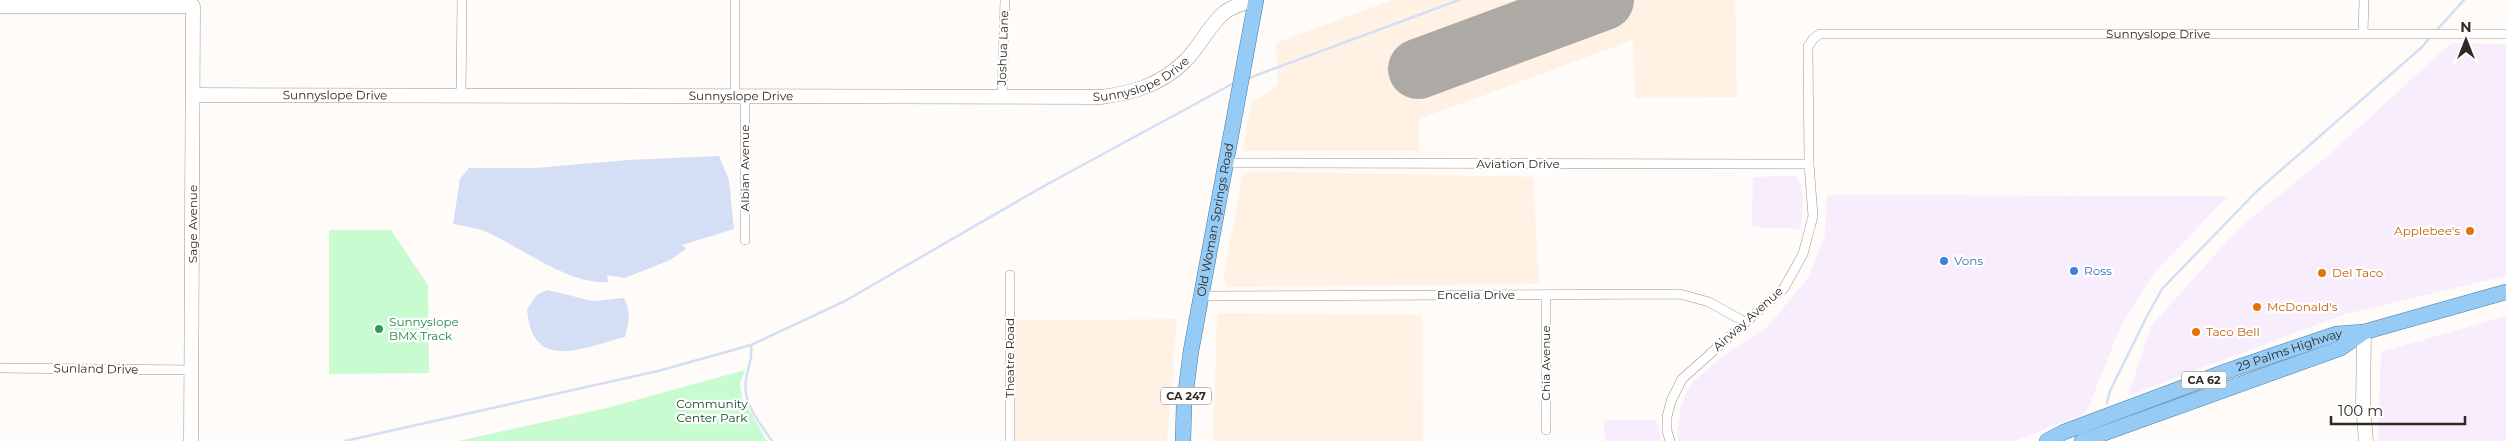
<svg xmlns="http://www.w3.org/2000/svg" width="2506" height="441" font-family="Montserrat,sans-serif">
  <rect width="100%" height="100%" fill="#fefbf8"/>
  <g fill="#f8edfd">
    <path d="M2451,43L2506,44V276L2345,314L2128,396L2151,326L2239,228L2330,154Z"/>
    <path d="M1795,176L1800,184L1803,197L1801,229L1752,227L1753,177Z"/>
    <path d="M1827,195L2228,196L2154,273L2120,328L2086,413L2015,441H1679L1677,436L1681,405L1692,382L1730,351L1767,327L1809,277L1825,235Z"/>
    <path d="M2506,316V441H2378L2381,352Z"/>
    <path d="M1604,420H1656L1661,441H1605Z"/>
  </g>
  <g fill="#fff2e5">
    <path d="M1392,0H1740L1735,2L1737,97L1635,98L1633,40L1419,119V151H1243L1252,99H1258L1270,92L1278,84L1276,43Z"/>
    <path d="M1250,171L1533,177L1539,284L1227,287L1224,277L1242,176Z"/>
    <path d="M1217,313L1422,315L1423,441H1213Z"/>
    <path d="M1177,319L1167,441H1015L1016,320Z"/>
  </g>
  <g fill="#c8fcd0">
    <path d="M329,230H391L428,285L429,373L329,374Z"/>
    <path d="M745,370L740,384L742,398L767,441H458L607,408Z"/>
  </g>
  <g fill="#d4dff5">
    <path d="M719,156L729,180L734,229L682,245L686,249L670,260L625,278L607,275L608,282C569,285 522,248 487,232C477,228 464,226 453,224L460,179L469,168H535L628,160Z"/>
    <path d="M547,290L593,301L624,298C631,311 629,323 625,337C584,347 532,374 527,309L537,295Z"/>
  </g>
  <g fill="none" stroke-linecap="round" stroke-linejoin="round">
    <g stroke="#d4dff5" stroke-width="2.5">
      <path d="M2435,32L2464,0"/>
      <path d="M1249,78L1459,0"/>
      <path d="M2147,316L2162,289L2257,191L2422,47L2431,36"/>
      <path d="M751,345C753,361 748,365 746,380C742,403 760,423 772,441"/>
      <path d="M2107,403L2110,391L2146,318"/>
      <path d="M345,441L658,371L751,345L845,301L1044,186L1232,84"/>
    </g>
    <path stroke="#ada9a5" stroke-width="60" d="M1418,69L1604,0"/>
    <defs>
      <g id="street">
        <path d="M2363,33L2364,0"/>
        <path d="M461,96L462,0"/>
        <path d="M735,96V0"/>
        <path d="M745,96V240"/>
        <path d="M1002,96L1005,0"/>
        <path d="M1226,163L1809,164"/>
        <path d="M1546,295V430"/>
        <path d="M1202,296L1680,294L1709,302L1745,322"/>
        <path d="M0,368L192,370"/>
        <path d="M1010,441V275"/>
        <path id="s1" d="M1670,441L1667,431V417L1671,401L1682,379L1784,288L1803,254L1813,216L1809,164L1808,47L1813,39L1820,34H2506"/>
      </g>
      <g id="secondary">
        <path d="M0,6H193L191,441"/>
        <path id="s2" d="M193,95L1101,97C1133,93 1160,85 1184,62C1199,48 1208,26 1225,12C1233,6 1244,3 1253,0"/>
        <path d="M2364,332L2363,405L2366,441"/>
      </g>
      <g id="primary">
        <path id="s3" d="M1183,441L1184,405L1191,351L1256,0"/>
        <path id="s4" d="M2047,441L2064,432L2227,371L2336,334L2364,332L2506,292"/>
        <path d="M2082,441L2341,348L2364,332"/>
      </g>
    </defs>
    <use href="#street" stroke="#a29386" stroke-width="10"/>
    <use href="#secondary" stroke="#a29386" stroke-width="15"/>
    <use href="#primary" stroke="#447da6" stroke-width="16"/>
    <use href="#street" stroke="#fff" stroke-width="9"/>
    <use href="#secondary" stroke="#fff" stroke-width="14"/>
    <use href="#primary" stroke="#95cbf4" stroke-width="15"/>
  </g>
  <g fill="#e8710a" stroke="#fff" stroke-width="2">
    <circle cx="2470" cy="231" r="5"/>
    <circle cx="2322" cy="273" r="5"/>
    <circle cx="2257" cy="307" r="5"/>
    <circle cx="2196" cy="332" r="5"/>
  </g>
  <g fill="#3f7fe0" stroke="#fff" stroke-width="2">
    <circle cx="1944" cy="261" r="5"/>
    <circle cx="2074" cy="271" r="5"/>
  </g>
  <circle fill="#2e9e5b" stroke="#fff" stroke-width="2" cx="379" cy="329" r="5"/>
  <g text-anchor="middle" stroke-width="4.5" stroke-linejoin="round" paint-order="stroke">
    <g fill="#fff" stroke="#6e6a66" stroke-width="1">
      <rect x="2181.5" y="371.5" width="45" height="17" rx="4"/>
      <rect x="1161" y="387.5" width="50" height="17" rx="4"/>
    </g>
    <g font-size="11" font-weight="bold" fill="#302a24">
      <text x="2204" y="384">CA 62</text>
      <text x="1186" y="400">CA 247</text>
    </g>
    <g font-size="12" fill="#302a24" stroke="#fff">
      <text dy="4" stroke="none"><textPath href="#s1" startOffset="806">Sunnyslope Drive</textPath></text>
      <text transform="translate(1003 48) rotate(-88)" y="4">Joshua Lane</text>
      <text dy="4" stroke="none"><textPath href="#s2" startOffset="952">Sunnyslope Drive</textPath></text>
      <text dy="4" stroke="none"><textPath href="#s2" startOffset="142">Sunnyslope Drive</textPath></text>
      <text dy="4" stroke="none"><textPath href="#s2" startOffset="548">Sunnyslope Drive</textPath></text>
      <text x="1518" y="168">Aviation Drive</text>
      <text transform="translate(745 168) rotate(-90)" y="4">Albian Avenue</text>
      <text dy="4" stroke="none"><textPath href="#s3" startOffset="224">Old Woman Springs Road</textPath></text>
      <text transform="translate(193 224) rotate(-90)" y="4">Sage Avenue</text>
      <text x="1476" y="299">Encelia Drive</text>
      <text transform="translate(1748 319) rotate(-42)" y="4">Airway Avenue</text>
      <text dy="4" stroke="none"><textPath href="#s4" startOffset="259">29 Palms Highway</textPath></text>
      <text transform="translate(1010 358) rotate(-90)" y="4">Theatre Road</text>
      <text transform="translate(1546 363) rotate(-90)" y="4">Chia Avenue</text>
      <text transform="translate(96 369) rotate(1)" y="4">Sunland Drive</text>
    </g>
    <g font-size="12" fill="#c56008" stroke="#fff" text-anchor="start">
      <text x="2460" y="235" text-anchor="end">Applebee's</text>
      <text x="2332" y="277">Del Taco</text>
      <text x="2267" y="311">McDonald's</text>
      <text x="2206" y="336">Taco Bell</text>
    </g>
    <g font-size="12" fill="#366cbe" stroke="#fff" text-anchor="start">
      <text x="1954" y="265">Vons</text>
      <text x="2084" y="275">Ross</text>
    </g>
    <g font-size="12" fill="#27864d" stroke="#fff" text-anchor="start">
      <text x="389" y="326">Sunnyslope<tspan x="389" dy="14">BMX Track</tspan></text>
    </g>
    <g font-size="12" fill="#134b23" stroke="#fff">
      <text x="712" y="408">Community<tspan x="712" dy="14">Center Park</tspan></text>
    </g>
  </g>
  <g transform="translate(2466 40)" stroke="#ffffff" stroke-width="4" paint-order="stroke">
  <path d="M0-4L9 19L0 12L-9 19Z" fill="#302a24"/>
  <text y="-8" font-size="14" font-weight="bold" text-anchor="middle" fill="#302a24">N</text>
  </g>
  <path d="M2331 416v8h134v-8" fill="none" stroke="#302a24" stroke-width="2.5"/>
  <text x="2338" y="416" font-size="15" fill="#302a24" stroke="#ffffff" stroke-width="4" paint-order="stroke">100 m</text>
</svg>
